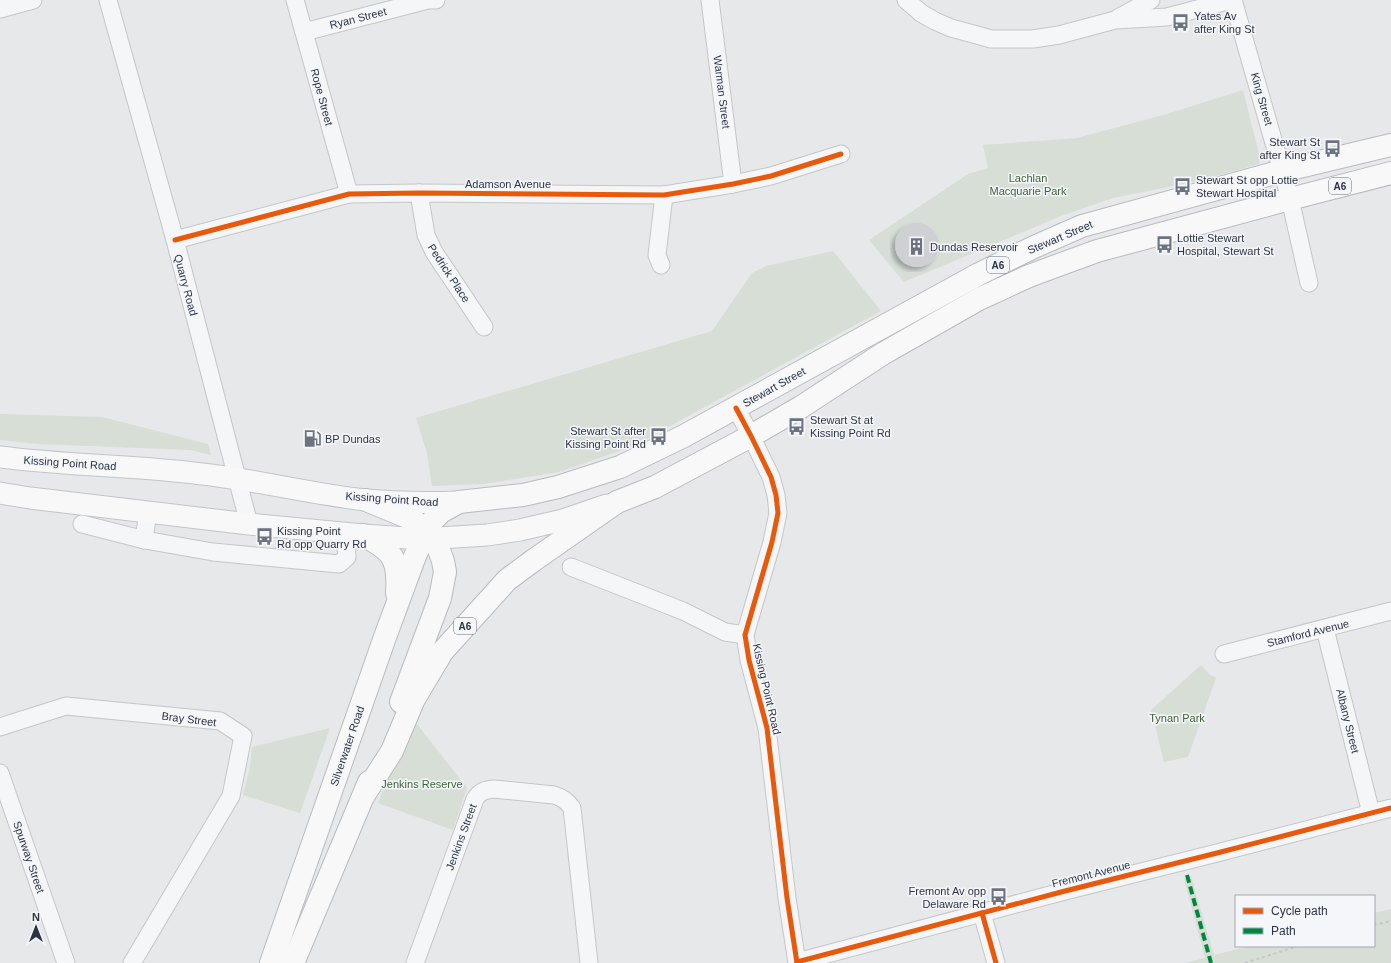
<svg xmlns="http://www.w3.org/2000/svg" width="1391" height="963" font-family="Helvetica,sans-serif">
  <defs>
    <filter id="shadow"><feDropShadow dx="-3.5" dy="3.5" stdDeviation="2" flood-color="#0004"/></filter>
  </defs>
  <rect width="100%" height="100%" fill="#e6e8ea"/>
  <g fill="#d6ded6">
    <path d="M1243,90L1260,158L1259,164L1198,181L1113,198L1061,216L904,282L869,240L968,174L988,168L983,145L1077,138L1167,114Z"/>
    <path d="M833,251L881,311L690,415L637,445L559,472L483,484L432,486L427,453L416,418L712,331L752,273L766,266Z"/>
    <path d="M0,414L102,417L208,444L211,455L190,450L38,444L0,440Z"/>
    <path d="M1201,665L1209,674L1216,678L1188,757L1164,762L1151,710Z"/>
    <path d="M413,719L467,788L453,830L378,803Z"/>
    <path d="M330,728L300,813L243,795L250,767L252,747Z"/>
    <path d="M1191,876L1214,955L1250,946H1374V913L1391,909V963H1185L1205,958L1184,879Z"/>
  </g>
  <circle fill="#ced0d3" filter="url(#shadow)" cx="917" cy="245" r="22"/>
  <g fill="none" stroke-linecap="round" stroke-linejoin="round">
    <defs>
      <g id="minor">
        <path d="M108,0L175,240L249,524"/>
        <path d="M295,0L349,194"/>
        <path d="M710,0L733,184"/>
        <path d="M906,0L921,13L935,21L951,28L977,35L991,39H1033L1059,35L1115,20L1167,17L1231,0"/>
        <path d="M1233,0L1290,199L1309,283"/>
        <path d="M0,9L33,0"/>
        <path d="M1118,18L1151,0"/>
        <path d="M304,32L428,0H436"/>
        <path d="M419,193L426,235L434,252L484,327"/>
        <path d="M175,240L349,194L419,193L664,195L733,184L771,176L841,154"/>
        <path d="M661,265L657,255L664,195"/>
        <path d="M736,408L751,436L771,477L776,495L778,513L772,542L745,635L749,660L767,728L787,898L797,963"/>
        <path d="M82,524L145,540L213,552L339,564L347,557C347,543 341,539 330,531"/>
        <path d="M144,540L148,511"/>
        <path d="M571,567L683,611L725,632L745,635"/>
        <path d="M1325,629L1371,813"/>
        <path d="M1224,654L1391,611"/>
        <path d="M0,727L66,706L220,721L243,736L231,796L132,963"/>
        <path d="M0,773L66,963"/>
        <path d="M982,913L996,963"/>
        <path d="M797,962L1065,891L1217,853L1391,808"/>
        <path d="M415,963L475,799C480,791 485,790 494,789L554,795C563,798 567,801 572,808L589,963"/>
      </g>
      <g id="major">
        <path d="M0,457C67,466 135,465 202,474C257,480 311,494 366,500C397,503 428,503 459,502"/>
        <path d="M0,493L30,498L249,524L363,535L422,539L487,535L520,530L563,520L607,505"/>
      </g>
      <g id="highway">
        <path d="M366,500L412,519L426,531L435,539L443,561L445,572L440,598L401,702"/>
        <path d="M363,535C393,551 399,558 397,593"/>
        <path d="M364,795L392,751L414,699L442,652L507,580L534,560L617,502L655,487L751,436L801,407L884,353L979,299L1029,276L1097,251L1290,199L1391,173"/>
        <path d="M271,963L385,637L415,556L426,531L434,519L441,512L459,502L523,495L558,487L620,467L684,436L979,274L1034,247L1082,226L1282,171L1391,145"/>
        <path d="M293,963L369,782"/>
      </g>
    </defs>
    <use href="#minor" stroke="#c4c6c8" stroke-width="19"/>
    <use href="#major" stroke="#c2c5c8" stroke-width="23"/>
    <use href="#highway" stroke="#b8bbbf" stroke-width="24"/>
    <g stroke="#c5c6ca" stroke-width="2" stroke-dasharray="3 3" stroke-linecap="butt">
      <path d="M1374,925L1391,921"/>
      <path d="M1245,963L1298,946"/>
    </g>
    <use href="#minor" stroke="#f5f6f7" stroke-width="17"/>
    <use href="#major" stroke="#f8f8f8" stroke-width="21"/>
    <use href="#highway" stroke="#f8f8f8" stroke-width="22"/>
    <path stroke="#00873e" stroke-width="4" stroke-dasharray="8 4" stroke-linecap="butt" d="M1187,875L1211,963"/>
    <defs>
      <g id="cycleway">
        <path d="M175,240L349,194L419,193L664,195L733,184L771,176L841,154"/>
        <path d="M736,408L751,436L771,477L776,495L778,513L772,542L745,635L749,660L767,728L787,898L797,963"/>
        <path d="M982,913L996,963"/>
        <path d="M797,962L1065,891L1217,853L1391,808"/>
      </g>
    </defs>
    <use href="#cycleway" stroke="#f4f6f9" stroke-width="8"/>
    <use href="#cycleway" stroke="#e8590c" stroke-width="5"/>
  </g>
  <defs>
    <symbol id="bus-bare" viewBox="-9 -9 18 18"><path d="M-5-6H5V4H4V6H2V4H-2V6H-4V4H-5ZM-3.5-4V0h7V-4ZM-3.5 1.2v1.5H-2V1.2ZM2 1.2v1.5H3.5V1.2Z" fill="#6c737f" stroke="#f4f6f9" stroke-width="2.5" paint-order="stroke"/></symbol>
    <symbol id="building-bare" viewBox="-9 -9 18 18"><path d="M-4-6H4V6H1V3H-1V6H-4ZM-2.5-4.3h1.7v1.8h-1.7ZM.8-4.3h1.7v1.8H.8ZM-2.5-1h1.7V.8h-1.7ZM.8-1h1.7V.8H.8Z" fill="#6c737f" stroke="#f4f6f9" stroke-width="2.5" paint-order="stroke"/></symbol>
    <symbol id="fuel-bare" viewBox="-9 -9 18 18"><path d="M-5.5-6h7V0h2V4h1.3V-2.5L3-4.5l.8-.8L6-3V5H2.5V1h-1V6h-7ZM-4.2-4.7v3.2H.2V-4.7Z" fill="#6c737f" stroke="#f4f6f9" stroke-width="2.5" paint-order="stroke"/></symbol>
  </defs>
  <g fill-rule="evenodd">
    <use href="#bus-bare" x="1168" y="10" width="25" height="25"/>
    <use href="#bus-bare" x="1320" y="136" width="25" height="25"/>
    <use href="#bus-bare" x="1170" y="174" width="25" height="25"/>
    <use href="#bus-bare" x="1152" y="232" width="25" height="25"/>
    <use href="#building-bare" x="904" y="234" width="25" height="25"/>
    <use href="#bus-bare" x="784" y="414" width="25" height="25"/>
    <use href="#bus-bare" x="646" y="424" width="25" height="25"/>
    <use href="#fuel-bare" x="300" y="426" width="25" height="25"/>
    <use href="#bus-bare" x="252" y="524" width="25" height="25"/>
    <use href="#bus-bare" x="986" y="884" width="25" height="25"/>
  </g>
  <g text-anchor="middle" stroke-width="3" stroke-linejoin="round" paint-order="stroke">
    <g fill="#f4f6f9" stroke="#676e7b" stroke-width="1">
      <rect x="1329" y="178" width="22" height="16" rx="3"/>
      <rect x="987" y="257" width="22" height="16" rx="3"/>
      <rect x="454" y="618" width="22" height="16" rx="3"/>
    </g>
    <g font-size="10" font-weight="bold" fill="#2b3445">
      <text x="1340" y="190">A6</text>
      <text x="998" y="269">A6</text>
      <text x="465" y="630">A6</text>
    </g>
    <g font-size="11" fill="#2b3445" stroke="#f4f6f9" text-anchor="start">
      <text x="1194" y="20">Yates Av<tspan x="1194" dy="13">after King St</tspan></text>
      <text x="1320" y="146" text-anchor="end">Stewart St<tspan x="1320" dy="13">after King St</tspan></text>
      <text x="1196" y="184">Stewart St opp Lottie<tspan x="1196" dy="13">Stewart Hospital</tspan></text>
      <text x="1177" y="242">Lottie Stewart<tspan x="1177" dy="13">Hospital, Stewart St</tspan></text>
      <text x="930" y="251">Dundas Reservoir</text>
      <text x="810" y="424">Stewart St at<tspan x="810" dy="13">Kissing Point Rd</tspan></text>
      <text x="646" y="435" text-anchor="end">Stewart St after<tspan x="646" dy="13">Kissing Point Rd</tspan></text>
      <text x="325" y="443">BP Dundas</text>
      <text x="277" y="535">Kissing Point<tspan x="277" dy="13">Rd opp Quarry Rd</tspan></text>
      <text x="986" y="895" text-anchor="end">Fremont Av opp<tspan x="986" dy="13">Delaware Rd</tspan></text>
    </g>
    <g font-size="11" fill="#2b3445" stroke="#f4f6f9">
      <text transform="translate(358 18) rotate(-14)" y="4">Ryan Street</text>
      <text transform="translate(722 92) rotate(83)" y="4">Warman Street</text>
      <text transform="translate(322 97) rotate(75)" y="4">Rope Street</text>
      <text transform="translate(1262 99) rotate(74)" y="4">King Street</text>
      <text x="508" y="188">Adamson Avenue</text>
      <text transform="translate(1060 237) rotate(-23)" y="4">Stewart Street</text>
      <text transform="translate(449 273) rotate(57)" y="4">Pedrick Place</text>
      <text transform="translate(186 285) rotate(75)" y="4">Quarry Road</text>
      <text transform="translate(774 387) rotate(-29)" y="4">Stewart Street</text>
      <text transform="translate(70 463) rotate(4)" y="4">Kissing Point Road</text>
      <text transform="translate(392 499) rotate(4)" y="4">Kissing Point Road</text>
      <text transform="translate(1308 633) rotate(-14)" y="4">Stamford Avenue</text>
      <text transform="translate(767 689) rotate(77)" y="4">Kissing Point Road</text>
      <text transform="translate(189 719) rotate(7)" y="4">Bray Street</text>
      <text transform="translate(1348 721) rotate(76)" y="4">Albany Street</text>
      <text transform="translate(347 746) rotate(-71)" y="4">Silverwater Road</text>
      <text transform="translate(461 837) rotate(-70)" y="4">Jenkins Street</text>
      <text transform="translate(29 857) rotate(71)" y="4">Spurway Street</text>
      <text transform="translate(1091 874) rotate(-14)" y="4">Fremont Avenue</text>
    </g>
    <g font-size="11" fill="#3f6138" stroke="#f4f6f9">
      <text x="1028" y="182">Lachlan<tspan x="1028" dy="13">Macquarie Park</tspan></text>
      <text x="1177" y="722">Tynan Park</text>
      <text x="422" y="788">Jenkins Reserve</text>
    </g>
  </g>
  <rect x="1235" y="895" width="140" height="52" fill="#f4f6f9" stroke="#a4a8b1"/>
  <rect x="1243" y="908" width="20" height="6" fill="#e8590c" stroke="#a4a8b1"/>
  <text x="1271" y="915" font-size="12" fill="#2b3445">Cycle path</text>
  <rect x="1243" y="928" width="20" height="6" fill="#00873e" stroke="#a4a8b1"/>
  <text x="1271" y="935" font-size="12" fill="#2b3445">Path</text>
  <g transform="translate(36 927)" stroke="#f4f6f9" stroke-width="3" paint-order="stroke">
  <path d="M0-3L7 15L0 10L-7 15Z" fill="#2b3445"/>
  <text y="-6" font-size="11" font-weight="bold" text-anchor="middle" fill="#2b3445">N</text>
  </g>
</svg>
